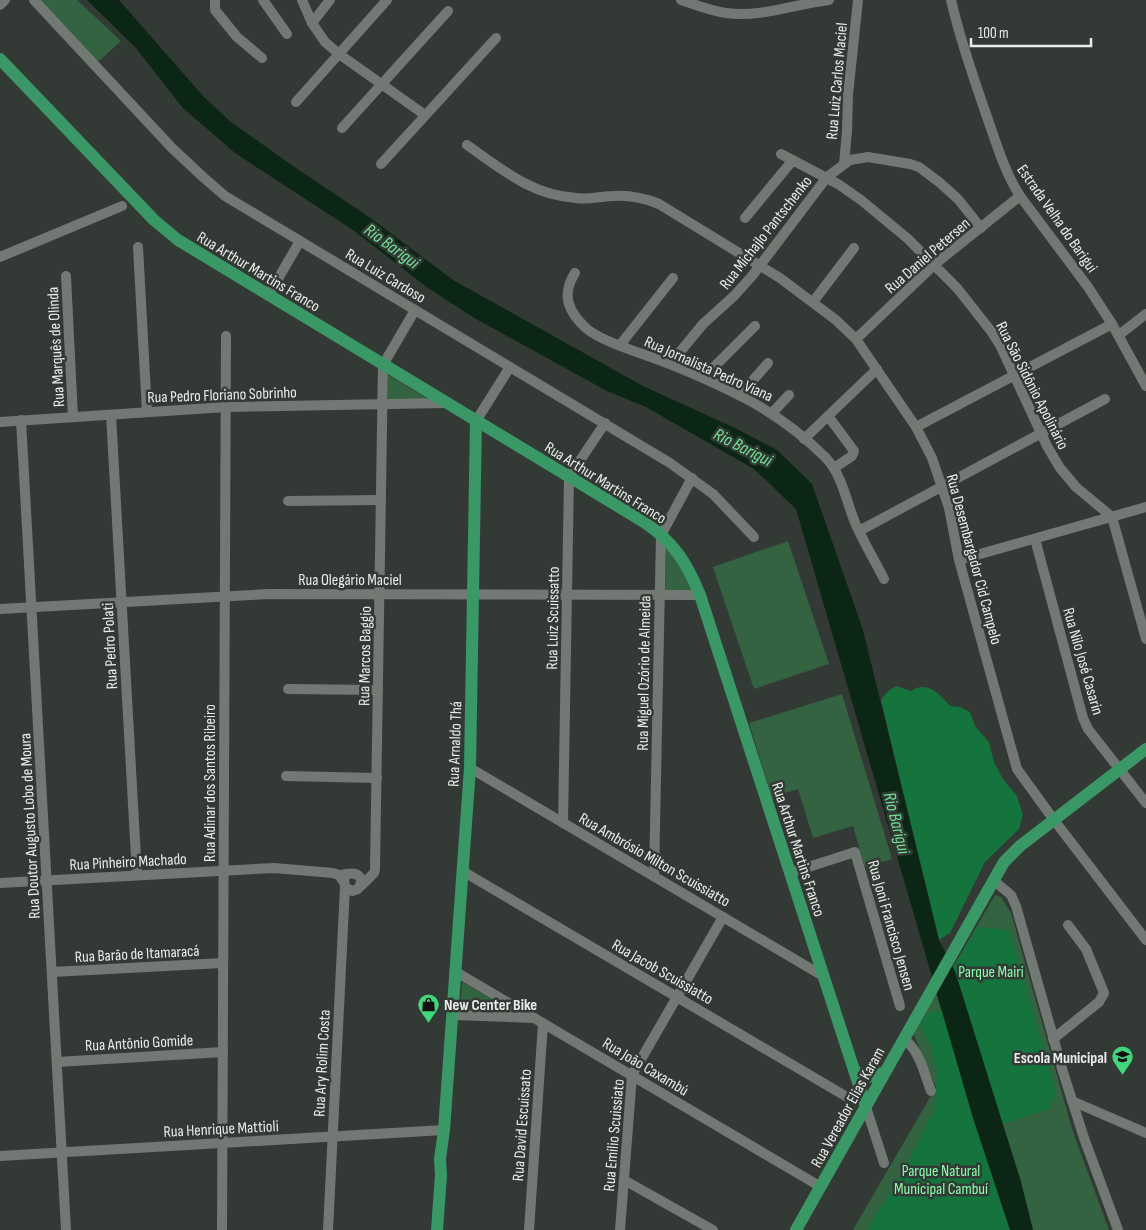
<svg xmlns="http://www.w3.org/2000/svg" width="1146" height="1230" font-family="'Sofia Sans Condensed',sans-serif">
  <rect width="100%" height="100%" fill="#333935"/>
  <g fill="#346342">
    <path d="M39,0H77L121,41L98,62Z"/>
    <path d="M388,375L428,399H388Z"/>
    <path d="M788,541L829,664L754,689L713,567Z"/>
    <path d="M666,545L677,560L693,590H665Z"/>
    <path d="M842,694L892,859L865,867L853,826L813,838L798,789L772,797L749,723Z"/>
    <path d="M995,895L1001,897L1011,913L1073,1132L1109,1230H1033L1021,1182L953,967Z"/>
    <path d="M462,982L515,1012L460,1011Z"/>
    <path d="M935,990L1010,1230H853L936,1087L913,1033Z"/>
  </g>
  <g fill="#15733d">
    <path d="M896,686L911,691C927,680 940,694 950,706L960,707L970,712L975,726L989,742L994,762L1003,779L1017,796L1023,815L1019,829L985,862L950,933L939,940L881,700L888,691Z"/>
    <path d="M978,927L1009,930L1056,1091L1049,1109L1002,1124L953,967Z"/>
    <path d="M935,1010L942,1011L973,1118L1010,1230H867L907,1164L935,1108L937,1070L930,1044L924,1034L920,1025L927,1014Z"/>
  </g>
  <path fill="#0b2614" d="M87,0H119L204,97L231,122L290,164L372,219L453,280L643,386L737,429L777,450L812,484L863,630L939,940L955,971L1021,1182L1033,1230H1010L973,1118L796,509L754,469L646,407L607,391L476,319L428,288L353,230L235,153L182,107L136,48Z"/>
  <g fill="none" stroke-linecap="round" stroke-linejoin="round">
    <g stroke="#727873" stroke-width="10">
      <path d="M34,0L172,148L203,177L225,196L670,463L713,494L754,537"/>
      <path d="M215,0V10L237,37L262,58"/>
      <path d="M263,0L287,34"/>
      <path d="M302,0L312,23L325,42L339,54L425,115"/>
      <path d="M681,0C696,5 711,11 726,13C761,18 795,4 829,0"/>
      <path d="M951,0C960,39 973,77 986,114C996,142 1004,171 1020,196L1088,287L1112,324L1146,386"/>
      <path d="M0,5L5,0"/>
      <path d="M312,23L330,0"/>
      <path d="M296,102L387,0"/>
      <path d="M342,128L448,11"/>
      <path d="M467,145C503,170 531,195 576,198C589,200 602,196 614,196C631,195 644,198 659,204L780,278L836,320L856,339L862,348L916,427L932,458L949,508L959,560L1017,769L1054,820L1146,940"/>
      <path d="M781,154L838,184L861,200L907,238L957,288L991,331L1000,345L1047,446L1060,468L1076,487L1112,517L1146,639"/>
      <path d="M381,164L496,38"/>
      <path d="M844,164L847,131L848,95L858,0"/>
      <path d="M745,218L793,160"/>
      <path d="M138,247L147,412"/>
      <path d="M0,257L122,206"/>
      <path d="M575,273C561,295 568,312 587,329C604,343 648,355 670,364C729,388 779,411 825,457C843,475 846,502 856,525C864,543 875,561 884,579"/>
      <path d="M66,276L73,417"/>
      <path d="M268,296L300,241"/>
      <path d="M813,302L854,248"/>
      <path d="M1119,335L1146,314"/>
      <path d="M856,339L935,264L1020,196"/>
      <path d="M620,345L673,278"/>
      <path d="M670,364L703,324L734,296L752,276L827,177L850,160L868,157L910,164L919,167L939,182L958,199L981,228"/>
      <path d="M703,378L755,326"/>
      <path d="M740,395L768,363"/>
      <path d="M772,413L789,395"/>
      <path d="M111,415L137,875"/>
      <path d="M828,416L854,451L852,456L834,468"/>
      <path d="M21,420L66,1230"/>
      <path d="M476,421L510,367"/>
      <path d="M0,422L226,407L446,403"/>
      <path d="M916,427L1112,324"/>
      <path d="M804,439L877,369"/>
      <path d="M288,501L381,500"/>
      <path d="M859,531L1105,399"/>
      <path d="M1035,539L1083,718L1088,729L1146,803"/>
      <path d="M959,560L1146,507"/>
      <path d="M0,609L269,594L700,595"/>
      <path d="M288,689L378,690"/>
      <path d="M470,768L823,976"/>
      <path d="M286,776L377,778"/>
      <path d="M563,823L569,477L605,423"/>
      <path d="M464,872L847,1097"/>
      <path d="M790,873L855,852L900,1006"/>
      <path d="M339,875C348,874 358,870 362,881L358,889L352,891L345,887L344,879L347,874"/>
      <path d="M654,876L661,535L692,478"/>
      <path d="M993,880L1011,895L1016,906L1063,1072L1084,1138L1118,1230"/>
      <path d="M0,883L274,868L333,873L339,875L343,881"/>
      <path d="M361,886L374,873L375,869L383,365L415,310"/>
      <path d="M52,972L223,963"/>
      <path d="M456,972L821,1187"/>
      <path d="M453,1015L534,1018"/>
      <path d="M904,1039C920,1051 924,1073 931,1091"/>
      <path d="M1053,1039L1099,1002L1104,993L1086,949L1068,925"/>
      <path d="M57,1062L223,1052"/>
      <path d="M1072,1101L1146,1133"/>
      <path d="M866,1107L884,1163"/>
      <path d="M0,1156L444,1130"/>
      <path d="M624,1180L713,1230"/>
      <path d="M222,1230L226,336"/>
      <path d="M328,1230L345,887"/>
      <path d="M529,1230L543,1023"/>
      <path d="M620,1230L632,1075L723,917"/>
    </g>
    <g stroke="#3a9866" stroke-width="12">
      <path d="M0,59L154,220L178,240L644,522C674,542 687,563 700,595L866,1107"/>
      <path d="M854,1070C866,1079 872,1078 885,1072"/>
      <path d="M437,1230L441,1175L440,1159L444,1130L470,768L476,421"/>
      <path d="M796,1230L1004,862L1020,846L1146,749"/>
    </g>
  </g>
  <defs>
    <symbol id="shop-pin" viewBox="-11 -11 22 30"><path d="M0 17L-7.5 6A9.5 9.5 0 1 1 7.5 6Z" fill="#40d77c" stroke="#333935"/><path d="M-5-2.5h2.3a2.7 3.5 0 0 1 5.4 0H5L5.5 6h-11ZM-1.5-2.5h3a1.5 2.3 0 0 0-3 0Z" fill="#111"/></symbol>
    <symbol id="school-pin" viewBox="-11 -11 22 30"><path d="M0 17L-7.5 6A9.5 9.5 0 1 1 7.5 6Z" fill="#40d77c" stroke="#333935"/><path d="M0-5L7-2L0 1L-7-2ZM-4 1L0 2.5L4 1V4Q0 6-4 4Z" fill="#111"/></symbol>
  </defs>
  <g fill-rule="evenodd">
    <use href="#shop-pin" x="416" y="992" width="25" height="34"/>
    <use href="#school-pin" x="1110" y="1044" width="25" height="34"/>
  </g>
  <g text-anchor="middle" stroke-width="5" stroke-linejoin="round" paint-order="stroke">
    <g font-size="16" fill="#e9edea" stroke="#333935">
      <text transform="translate(836 81) rotate(-85)" y="6">Rua Luiz Carlos Maciel</text>
      <text transform="translate(1058 218) rotate(55)" y="6">Estrada Velha do Barigui</text>
      <text transform="translate(765 232) rotate(-52)" y="6">Rua Michajlo Pantschenko</text>
      <text transform="translate(927 255) rotate(-41)" y="6">Rua Daniel Petersen</text>
      <text transform="translate(259 271) rotate(31)" y="6">Rua Arthur Martins Franco</text>
      <text transform="translate(386 275) rotate(31)" y="6">Rua Luiz Cardoso</text>
      <text transform="translate(55 347) rotate(-93)" y="6">Rua Marquês de Olinda</text>
      <text transform="translate(709 368) rotate(24)" y="6">Rua Jornalista Pedro Viana</text>
      <text transform="translate(1033 385) rotate(63)" y="6">Rua São Sidônio Apolinário</text>
      <text transform="translate(222 394) rotate(-2)" y="6">Rua Pedro Floriano Sobrinho</text>
      <text transform="translate(606 482) rotate(32)" y="6">Rua Arthur Martins Franco</text>
      <text transform="translate(975 559) rotate(75)" y="6">Rua Desembargador Cid Campelo</text>
      <text x="350" y="585">Rua Olegário Maciel</text>
      <text transform="translate(552 618) rotate(-89)" y="6">Rua Luiz Scuissatto</text>
      <text transform="translate(109 646) rotate(-93)" y="6">Rua Pedro Polati</text>
      <text transform="translate(364 656) rotate(-89)" y="6">Rua Marcos Baggio</text>
      <text transform="translate(1084 661) rotate(74)" y="6">Rua Nilo José Casarin</text>
      <text transform="translate(643 673) rotate(-89)" y="6">Rua Miguel Ozório de Almeida</text>
      <text transform="translate(454 744) rotate(-88)" y="6">Rua Arnaldo Thá</text>
      <text transform="translate(209 783) rotate(-90)" y="6">Rua Adinar dos Santos Ribeiro</text>
      <text transform="translate(29 826) rotate(-93)" y="6">Rua Doutor Augusto Lobo de Moura</text>
      <text transform="translate(799 849) rotate(72)" y="6">Rua Arthur Martins Franco</text>
      <text transform="translate(655 859) rotate(30)" y="6">Rua Ambrósio Milton Scuissiatto</text>
      <text transform="translate(128 861) rotate(-3)" y="6">Rua Pinheiro Machado</text>
      <text transform="translate(892 925) rotate(74)" y="6">Rua Joni Francisco Jensen</text>
      <text transform="translate(137 953) rotate(-3)" y="6">Rua Barão de Itamaracá</text>
      <text transform="translate(663 971) rotate(30)" y="6">Rua Jacob Scuissiatto</text>
      <text transform="translate(139 1042) rotate(-3)" y="6">Rua Antônio Gomide</text>
      <text transform="translate(321 1063) rotate(-87)" y="6">Rua Ary Rolim Costa</text>
      <text transform="translate(646 1066) rotate(31)" y="6">Rua João Caxambú</text>
      <text transform="translate(847 1107) rotate(-61)" y="6">Rua Vereador Elias Karam</text>
      <text transform="translate(521 1125) rotate(-86)" y="6">Rua David Escuissato</text>
      <text transform="translate(221 1128) rotate(-3)" y="6">Rua Henrique Mattioli</text>
      <text transform="translate(613 1135) rotate(-85)" y="6">Rua Emílio Scuissiato</text>
    </g>
    <g font-size="16" fill="#8afaad" stroke="#333935">
      <text x="991" y="977">Parque Mairi</text>
      <text x="941" y="1176">Parque Natural<tspan x="941" dy="18">Municipal Cambuí</tspan></text>
    </g>
    <g font-size="16" font-weight="bold" fill="#e9edea" stroke="#333935" text-anchor="start">
      <text x="444" y="1010">New Center Bike</text>
      <text x="1107" y="1063" text-anchor="end">Escola Municipal</text>
    </g>
    <g font-size="18" font-style="italic" fill="#70e095" stroke="#333935">
      <text transform="translate(392 246) rotate(36)" y="6">Rio Barigui</text>
      <text transform="translate(743 447) rotate(27)" y="6">Rio Barigui</text>
      <text transform="translate(897 823) rotate(76)" y="6">Rio Barigui</text>
    </g>
  </g>
  <path d="M971 38v8h120v-8" fill="none" stroke="#e9edea" stroke-width="2.5"/>
  <text x="978" y="38" font-size="15" fill="#e9edea" stroke="#333935" stroke-width="4" paint-order="stroke">100 m</text>
</svg>
